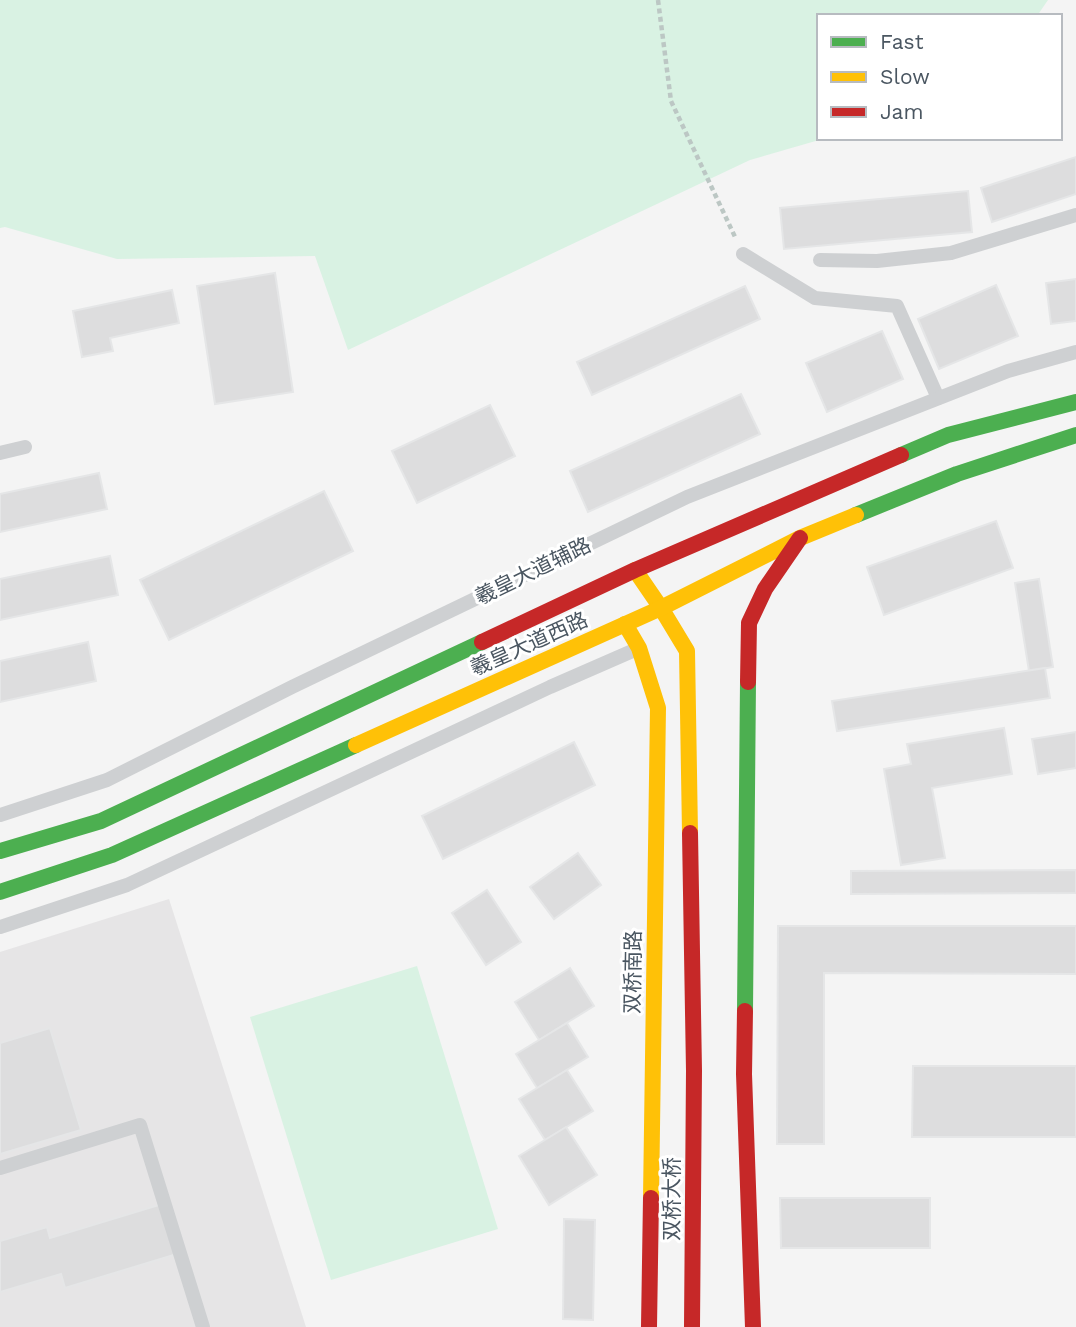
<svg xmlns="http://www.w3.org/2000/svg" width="1076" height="1327" font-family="'Work Sans','Noto Sans SC',sans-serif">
  <rect width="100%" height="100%" fill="#f4f4f4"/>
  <path fill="#e6e5e6" d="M169,899L306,1327H0V952Z"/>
  <g fill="#d9f2e3">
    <path d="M0,0H1048L1037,16H819V138H826L750,160L348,350L315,256L117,259L5,227L0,228Z"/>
    <path d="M417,966L498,1229L331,1280L250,1017Z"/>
  </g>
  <g fill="#ddddde" stroke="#e5e6e7" stroke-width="2">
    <path d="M1076,157V194L992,222L981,188Z"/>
    <path d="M968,191L972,232L784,249L780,208Z"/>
    <path d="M275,273L293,392L215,404L197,286Z"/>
    <path d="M1076,279V321L1051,324L1046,283Z"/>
    <path d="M996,285L1018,336L939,369L918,319Z"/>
    <path d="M745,286L760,319L592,395L577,362Z"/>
    <path d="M172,290L179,323L110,338L113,351L82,357L73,311Z"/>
    <path d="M882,331L903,379L827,412L806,363Z"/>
    <path d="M741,394L760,434L588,512L570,471Z"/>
    <path d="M490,405L515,456L417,503L392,451Z"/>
    <path d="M99,473L107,509L0,532V494Z"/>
    <path d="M324,491L353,551L169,640L140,580Z"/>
    <path d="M996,521L1013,568L884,615L867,567Z"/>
    <path d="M110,556L118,595L0,620V579Z"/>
    <path d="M1039,579L1053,667L1029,671L1015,583Z"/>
    <path d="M88,642L96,681L0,702V661Z"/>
    <path d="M1045,668L1050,698L837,731L832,701Z"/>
    <path d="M1004,728L1012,774L932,788L945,858L901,865L884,769L911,764L907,744Z"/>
    <path d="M1076,732V768L1038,774L1032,739Z"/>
    <path d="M574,742L595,785L443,859L422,816Z"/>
    <path d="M578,853L601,885L554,919L530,887Z"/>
    <path d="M1076,870V893L851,894V871Z"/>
    <path d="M487,890L521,942L486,965L452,913Z"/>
    <path d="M778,926H1076V974L824,973V1144H777Z"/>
    <path d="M570,968L594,1006L539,1040L515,1002Z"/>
    <path d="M567,1023L588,1057L537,1088L516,1054Z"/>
    <path d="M50,1028L81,1130L0,1154V1043Z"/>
    <path d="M913,1066H1076V1137H912Z"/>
    <path d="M567,1070L593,1111L545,1140L519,1099Z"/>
    <path d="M566,1127L597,1175L549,1205L519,1156Z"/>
    <path d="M780,1198H930V1248H781Z"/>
    <path d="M162,1204L177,1254L65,1288L61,1274L0,1292V1241L47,1227L50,1238Z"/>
    <path d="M564,1219L595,1220L593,1320L563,1319Z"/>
  </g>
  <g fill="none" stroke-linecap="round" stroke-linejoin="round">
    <path stroke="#bcc7c4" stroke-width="4.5" stroke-dasharray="5 3.5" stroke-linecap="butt" d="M658,0L671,101L736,239"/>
    <g stroke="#ced0d2" stroke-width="14">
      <path d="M743,254L815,298L897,306L938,398"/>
      <path d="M820,260L877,261L951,253L1076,215"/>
      <path d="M0,453L25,447"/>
      <path d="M0,815L107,780L292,687L687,497L1008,371L1076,352"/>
      <path d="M0,927L127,885L550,687L637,649"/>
      <path d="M0,1168L140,1125L203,1327"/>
    </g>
    <g stroke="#4caf50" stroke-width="16">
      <path d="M901,455L948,435L1076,402"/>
      <path d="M856,515L957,474L1076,435"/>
      <path d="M0,851L101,821L482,642"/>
      <path d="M0,892L112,855L356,745"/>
      <path d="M745,1011L748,682"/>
    </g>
    <g stroke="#ffc107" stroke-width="16">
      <path d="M635,570L661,608L687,651L690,833"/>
      <path d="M625,624L639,648L658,708L651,1198"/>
      <path d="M356,745L661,608L800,538L856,515"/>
    </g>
    <g stroke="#c62828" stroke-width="16">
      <path d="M482,642L635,570L901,455"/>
      <path d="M748,682L749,623L765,589L800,538"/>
      <path d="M690,833L694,1071L692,1327"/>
      <path d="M745,1011L744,1074L753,1327"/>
      <path d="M649,1327L651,1198"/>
    </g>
  </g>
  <g text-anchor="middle" stroke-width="6" stroke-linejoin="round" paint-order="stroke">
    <g font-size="21" fill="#4a5661" stroke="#fff">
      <text transform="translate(533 571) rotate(-26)" y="7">羲皇大道辅路</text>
      <text transform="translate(529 644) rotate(-24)" y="7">羲皇大道西路</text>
      <text transform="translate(633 972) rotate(-89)" y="7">双桥南路</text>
      <text transform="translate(672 1199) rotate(-90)" y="7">双桥大桥</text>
    </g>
  </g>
  <rect x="817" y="14" width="245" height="126" fill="#ffffff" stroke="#b7bbc0" stroke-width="2"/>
  <rect x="831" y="37" width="35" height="10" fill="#4caf50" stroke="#b7bbc0" stroke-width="2"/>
  <text x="880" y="49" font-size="21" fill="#4a5661">Fast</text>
  <rect x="831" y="72" width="35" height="10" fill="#ffc107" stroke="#b7bbc0" stroke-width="2"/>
  <text x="880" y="84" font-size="21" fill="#4a5661">Slow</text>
  <rect x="831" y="107" width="35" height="10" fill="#c62828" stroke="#b7bbc0" stroke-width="2"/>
  <text x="880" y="119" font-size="21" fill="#4a5661">Jam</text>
</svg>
